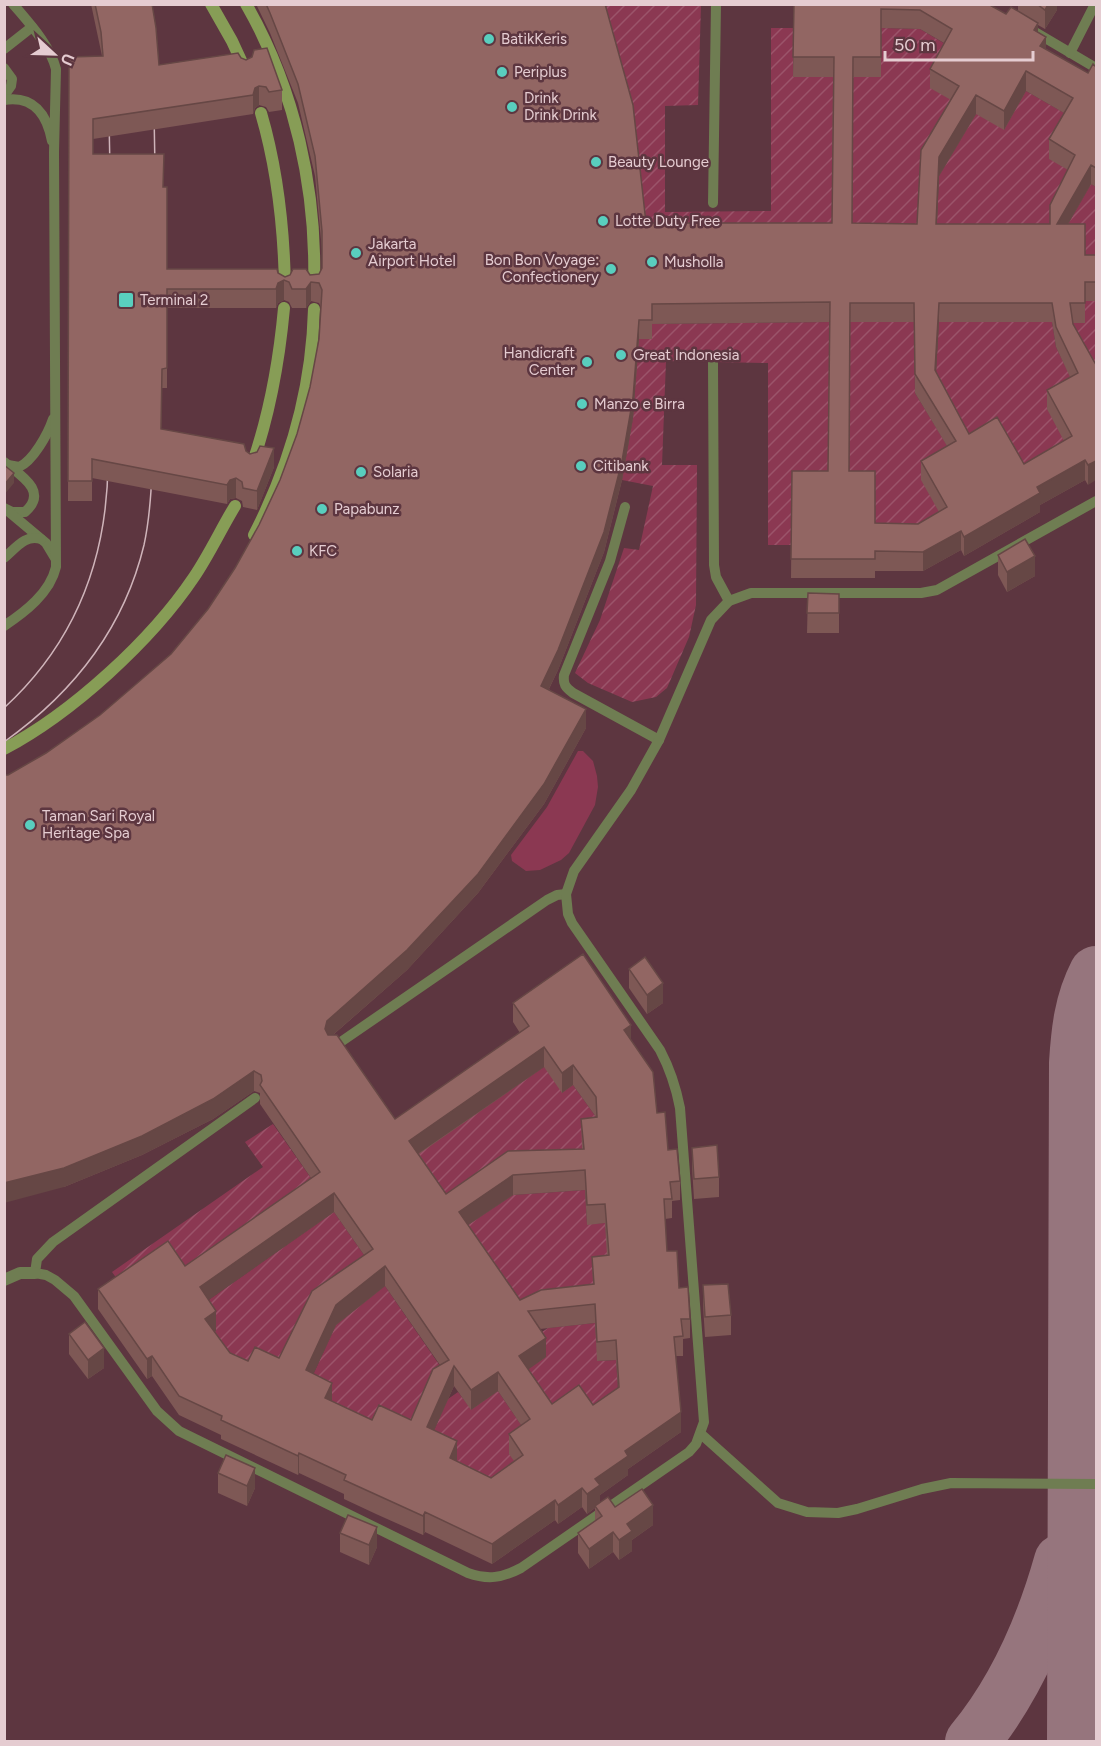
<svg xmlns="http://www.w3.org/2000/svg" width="1101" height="1746" font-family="Figtree,sans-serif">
  <defs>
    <pattern id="garden-furrows" width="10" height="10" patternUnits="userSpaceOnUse" patternTransform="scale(1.5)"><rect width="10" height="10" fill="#8b3852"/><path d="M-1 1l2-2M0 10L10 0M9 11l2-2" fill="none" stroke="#9b546a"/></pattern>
  </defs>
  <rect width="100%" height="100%" fill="#5d3640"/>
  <path fill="#8b3852" d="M578,751H583L593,761L597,776L598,787L595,805L569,853L561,860L540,870L526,871L512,861L511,855L547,807Z"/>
  <g fill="url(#garden-furrows)">
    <path d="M600,5H701L698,105L665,106V212L771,211V28H793V77H834L832,243L646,242Z"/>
    <path d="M881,28L920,29L952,48L959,105L917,243H852L853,77L881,76Z"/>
    <path d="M1026,91L1073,118L1075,175L1050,225L936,243L939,176L976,114Z"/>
    <path d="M1091,184L1096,187V275L1067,226Z"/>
    <path d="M1085,301H1096V382L1070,323Z"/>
    <path d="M830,322L828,490L791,545H768V363L666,361L662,465H697L696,605L689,637L667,688L656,697L632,702L588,683L575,673L600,620L624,548L639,550L653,486L622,480L633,418L638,339H652V324Z"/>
    <path d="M850,322H914L915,393L956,460L947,526L875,542L849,490Z"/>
    <path d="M939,322H1052L1056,347L1078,392L1072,456L1024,483L969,453L935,390Z"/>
    <path d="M544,1067L573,1085L596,1117L597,1137L584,1168L446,1213L409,1160Z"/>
    <path d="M273,1124L320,1191L185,1285L125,1290L112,1272L263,1167L245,1142Z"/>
    <path d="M585,1190L587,1224L605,1223L609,1275L594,1304L520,1320L459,1231L513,1195Z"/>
    <path d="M334,1212L373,1268L279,1377L230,1372L200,1306Z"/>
    <path d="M385,1286L449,1379L411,1439L306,1390L336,1325Z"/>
    <path d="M595,1323L598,1361L616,1360L619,1406L552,1423L519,1376L533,1338L548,1328Z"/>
    <path d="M498,1391L530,1438L523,1474L491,1497L427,1446L448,1399L458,1392L471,1409Z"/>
  </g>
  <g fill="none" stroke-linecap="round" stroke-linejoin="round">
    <g stroke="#96757d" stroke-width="54">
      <path d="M972,1742C1015,1690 1043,1625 1061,1561"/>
      <path d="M1074,1742L1076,1063C1078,1031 1081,1002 1096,973"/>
    </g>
    <g stroke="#6f7d52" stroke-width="10">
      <path d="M1035,32L1096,68"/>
      <path d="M4,49L32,27"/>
      <path d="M1070,53L1095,4"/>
      <path d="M4,68L12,79L11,86L4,96"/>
      <path d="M4,100C33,95 47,114 52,141"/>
      <path d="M713,203L716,4"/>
      <path d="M713,363L714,565L716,577L729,601"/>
      <path d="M4,462C20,475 49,491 25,512H12L4,508"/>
      <path d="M8,465L19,467C33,461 48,434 53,419"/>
      <path d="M625,507L610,561L564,675C563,684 565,687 573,693L659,740"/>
      <path d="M9,512L46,543L55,558"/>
      <path d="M4,558C16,548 25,534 41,539"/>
      <path d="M4,626C25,612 50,593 56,567L54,152L56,69C50,45 29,23 13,4"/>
      <path d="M332,1048L547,900L557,895L566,894"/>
      <path d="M255,1098L53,1242L37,1259L35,1273L46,1275L55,1280L74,1296L157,1411L179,1431L468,1573C488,1580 502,1578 521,1568L689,1452L696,1444L704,1422L680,1108C676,1087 670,1069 660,1050L572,923L568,914L566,894L574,871L631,790L659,740L711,620L729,601L751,593H921L937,590L1096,501"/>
      <path d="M701,1434L778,1503L807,1512L838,1513L857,1509L922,1489L951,1483L1096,1484"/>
    </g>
    <path stroke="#6f7d52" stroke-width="12" d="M4,1280L20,1273H35"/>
    <g stroke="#879d56" stroke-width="12">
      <path d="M211,4L232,41L244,67"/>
      <path d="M246,4C295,89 317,190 314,287"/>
      <path d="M261,113C278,171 284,229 285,288"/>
      <path d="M252,465C270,413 279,363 284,308"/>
      <path d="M254,535C290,465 312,387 314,309"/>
      <path d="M4,749C72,713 151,641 194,577C209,555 221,529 235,506"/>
    </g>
    <g stroke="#cfb4ba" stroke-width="1.5">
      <path d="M154,112L155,169"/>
      <path d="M109,119L110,170"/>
      <path d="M4,708C76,642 107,560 108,464"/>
      <path d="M4,742C73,693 124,628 144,545C149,522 151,496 152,472"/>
    </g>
  </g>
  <g fill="#7e5855" fill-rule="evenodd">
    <path d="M91,4H152L159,65L241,58L282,90V110L269,112L266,107L259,105L255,108L253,114L93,139V154L163,187L167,269L278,273L285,277L319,274L322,268V250L315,176L298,103L270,33L256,4H605L646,223H832L833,77H793L794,4L1006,14L1018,11V4H1057V10L1045,29L1038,25V33L1046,49L1088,73L1096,67V187L1091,184L1068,224L1085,255H1096V301H1085V323H1072L1095,363L1088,485L1085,480L1040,505V512L964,556L961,550L923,571H875V578H791L792,471H828L830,322L652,324V339H639L633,418L622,480L604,552L558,670L549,689L586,728L544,804L478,893L407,970L333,1035L395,1119L520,1033L513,1022V1003L631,1041L657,1113L668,1150L680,1181V1200L672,1201V1218L665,1219L667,1251L690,1319V1338L683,1339V1356H676L681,1432L628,1469V1475L600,1495V1503L615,1507L653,1525L632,1540V1551L619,1560L613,1552L589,1569L578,1553V1533L595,1521V1508L587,1514L582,1507L558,1524L555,1520L492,1564L425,1532L423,1535L376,1514L344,1499V1494L299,1473L298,1475L221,1439V1435L179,1415L152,1376L147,1379L98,1309V1289L185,1266L311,1178L260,1104V1093L254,1091L213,1119L142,1155L64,1187L8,775L46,753L100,715L171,654L208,609L235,568L259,525L280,480L297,434L310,387L319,339L321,307L319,303L311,301L306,308H292L289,302L284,300L278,303L276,308H167V388H162L161,429L246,451L274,467L257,510L243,507L242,501L236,498L230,499L227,504L92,478V501H68L69,57L102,56ZM881,28L920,29L944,43L930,69V88L951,100L917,224L852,223L853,77H881ZM1026,91L1064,113L1049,139V159L1068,170L1050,224H937L939,176L976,114L1004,130ZM850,322H914L915,393L947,446L921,461V480L939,512L918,524L875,523L849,471ZM939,322H1052L1056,347L1070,377L1047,390V409L1064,441L1024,464L969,434L936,372ZM544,1067L562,1093L573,1085L596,1117L581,1119L582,1149L446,1194L419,1154ZM585,1190L587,1225L605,1223L607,1256L592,1257L593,1284L520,1300L468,1225L513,1195ZM334,1212L364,1255L279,1358L248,1361L230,1353L214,1332L216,1331L208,1300ZM385,1286L440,1365L411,1420H372L332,1402L313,1374L336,1325ZM595,1323L597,1361L616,1360L618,1388L593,1405L552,1404L528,1369L546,1357L540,1329ZM454,1386L471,1410L498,1391L521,1425L509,1434V1454L514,1461L491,1478L457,1461V1460L434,1430Z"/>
    <path d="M998,555L1035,576L1007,592L998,575Z"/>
    <path d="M808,593L839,594V633H807Z"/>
    <path d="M629,969L663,1003L647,1014L629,988Z"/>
    <path d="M692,1148L719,1177V1197L694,1199L692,1167Z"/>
    <path d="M703,1285L731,1315V1335L705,1337L703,1305Z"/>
    <path d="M69,1334L104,1368L88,1379L69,1354Z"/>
    <path d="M218,1473L255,1488L247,1506L218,1493Z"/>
    <path d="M340,1533L377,1547L369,1565L340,1552Z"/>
  </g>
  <g fill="#664745">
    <path d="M1048,4H1057V10L1045,29V10Z"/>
    <path d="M1038,23V42L1034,30Z"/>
    <path d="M1046,37V56L1040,46Z"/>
    <path d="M1026,71V91L1004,130V111Z"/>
    <path d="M259,86V105L255,108L253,114V95L255,88Z"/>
    <path d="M976,95V114L939,176L936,243V224L939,157Z"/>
    <path d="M1091,165V184L1057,243V224Z"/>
    <path d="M284,280V300L278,303L276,308V289L278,283Z"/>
    <path d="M311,282V301L306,308V289Z"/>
    <path d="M939,303V322L935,390V370Z"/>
    <path d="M639,320V339L633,418L622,480L604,552L558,670L541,705V686Z"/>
    <path d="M274,448V467L257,510V491Z"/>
    <path d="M1085,460V480L1040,505V512L964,556V537L1037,487Z"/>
    <path d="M1096,461V480L1088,485V465Z"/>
    <path d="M14,473V483L4,495V485Z"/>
    <path d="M236,478V498L230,499L227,504V485L230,480Z"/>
    <path d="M961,531V550L923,571V552Z"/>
    <path d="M1035,556V576L1007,592V572Z"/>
    <path d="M586,709V728L544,804L478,893L407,970L327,1040L325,1029L327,1021Z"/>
    <path d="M663,983V1003L647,1014V995Z"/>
    <path d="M631,1025V1044L624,1030Z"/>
    <path d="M544,1047V1067L409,1160V1141Z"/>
    <path d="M573,1065V1085L562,1093V1073Z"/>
    <path d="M254,1071V1091L213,1119L142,1155L64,1187L4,1203V1183Z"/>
    <path d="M513,1175V1195L459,1231V1212Z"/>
    <path d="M334,1193V1212L200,1306V1287Z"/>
    <path d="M385,1266V1286L336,1325L306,1390V1370L336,1305Z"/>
    <path d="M216,1311V1331L205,1338V1319Z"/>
    <path d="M546,1338V1357L519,1376V1356Z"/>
    <path d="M104,1348V1368L88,1379V1360Z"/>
    <path d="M152,1356V1376L147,1379V1359Z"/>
    <path d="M454,1366V1386L427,1446V1427Z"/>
    <path d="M498,1372V1391L471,1410V1390Z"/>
    <path d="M332,1383V1402L325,1398Z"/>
    <path d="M681,1412V1432L628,1469V1475L600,1495V1504L587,1514V1494L595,1479L625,1451Z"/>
    <path d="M457,1441V1460L450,1477V1458Z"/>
    <path d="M299,1453V1473L298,1475V1456Z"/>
    <path d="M255,1468V1488L247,1506V1486Z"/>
    <path d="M582,1488V1507L558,1524V1505Z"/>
    <path d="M555,1500V1520L492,1564V1544Z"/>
    <path d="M653,1505V1525L632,1540V1551L619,1560V1540L627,1524Z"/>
    <path d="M425,1512V1532L423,1535V1516Z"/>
    <path d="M377,1527V1547L369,1565V1545Z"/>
    <path d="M613,1532V1552L589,1569V1549Z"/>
  </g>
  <g fill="#926663" stroke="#664745" stroke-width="1.5" fill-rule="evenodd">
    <path d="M95,4H152L156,28L159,65L238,53L241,58L246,60L252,57L254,50L267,48L282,90L269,92L266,87L259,86L255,88L253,95L93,119V154H164L163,187H167V269H277L278,273L285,277L290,275L293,269H306L310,275L319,274L322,268V231L315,156L298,84L270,13L266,4H605L633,105L646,223H832L834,57H793L794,4H988L1006,14L1011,7L1038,23L1034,30L1046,37L1040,46L1088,73L1093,64L1096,67V168L1091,165L1057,224H1085V255H1096V282H1085V303H1070L1073,324L1095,363L1096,362V461L1088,465L1085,460L1037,487L1040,493L964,537L961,531L923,552L875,551V559H791L792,471H828L830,302L652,304V320H639L633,398L622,461L604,532L558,650L541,686L586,709L544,784L478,874L407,950L327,1021L325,1029L328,1035H337L395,1119L529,1026L513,1003L583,954L631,1025L624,1030L653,1072L657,1113L665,1112L668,1150L677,1149L680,1181L670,1182L672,1199H664L667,1251H677L679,1288L688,1287L690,1319H681L683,1336L674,1337L681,1412L625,1451L628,1456L595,1479L600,1485L587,1494L582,1488L558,1505L555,1500L492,1544L425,1512L423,1516L344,1480L346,1475L299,1453L298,1456L221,1420L222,1416L179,1396L152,1356L147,1359L98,1289L168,1241L185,1266L320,1172L260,1085L262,1081L261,1075L254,1071L213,1099L142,1136L64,1168L4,1183V775H8L46,753L100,715L171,654L208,609L235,568L259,525L280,480L297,434L310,387L319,339L322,290L319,283L311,282L306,289H292L289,282L284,280L278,283L276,289H167V368L162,369L161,429L244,444L246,451L250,454L257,452L260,446L274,448L257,491L243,488L242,482L236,478L230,480L227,485L92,459V481H68L69,57L103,56L101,32ZM881,9L920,10L952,29L930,69L959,86L921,150L917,224L852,223L853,57H881ZM1026,71L1073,98L1049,139L1075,155L1050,205V224H936L939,157L976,95L1004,111ZM850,303H914L915,374L956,441L921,461L947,507L918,524L875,523V471H849ZM939,303H1052L1056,327L1078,373L1047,390L1072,436L1024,464L997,417L969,434L935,370ZM544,1047L562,1073L573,1065L596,1097L597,1117L581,1119L584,1149L508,1151L446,1194L409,1141ZM585,1170L587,1205L605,1204L609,1255L592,1257L594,1284L541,1290L520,1300L459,1212L513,1175ZM334,1193L373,1249L312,1291L279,1358L255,1347L248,1361L230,1353L205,1319L216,1311L200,1287ZM385,1266L449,1360L433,1369L411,1420L379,1405L372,1420L325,1398L332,1383L306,1370L336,1305ZM595,1304L597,1342L616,1340L619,1387L593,1405L579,1385L552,1404L519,1356L546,1338L528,1311ZM454,1366L471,1390L498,1372L530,1419L509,1434L523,1455L491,1478L450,1458L457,1441L427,1427Z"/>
    <path d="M1037,4H1048L1045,10Z"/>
    <path d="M4,465L14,473L4,485Z"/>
    <path d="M1025,539L1035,556L1007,572L998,555Z"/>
    <path d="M808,593L839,594V613H807Z"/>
    <path d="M645,957L663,983L647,995L629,969Z"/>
    <path d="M717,1145L719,1177L694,1179L692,1148Z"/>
    <path d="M728,1284L731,1315L705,1317L703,1285Z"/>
    <path d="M85,1322L104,1348L88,1360L69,1334Z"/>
    <path d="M226,1455L255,1468L247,1486L218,1473Z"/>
    <path d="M642,1489L653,1505L627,1524L632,1531L619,1540L613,1532L589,1549L578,1533L602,1516L595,1506L608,1497L615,1507Z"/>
    <path d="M348,1515L377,1527L369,1545L340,1533Z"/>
  </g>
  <g fill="#59cebe" stroke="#5d3640" stroke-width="2">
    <circle cx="489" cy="39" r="6"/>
    <circle cx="502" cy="72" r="6"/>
    <circle cx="512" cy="107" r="6"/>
    <circle cx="596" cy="162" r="6"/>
    <circle cx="603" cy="221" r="6"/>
    <circle cx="356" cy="253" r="6"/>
    <circle cx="652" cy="262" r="6"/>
    <circle cx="611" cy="269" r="6"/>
    <rect x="118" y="292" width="16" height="16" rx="3"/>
    <circle cx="621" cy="355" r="6"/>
    <circle cx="587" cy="362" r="6"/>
    <circle cx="582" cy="404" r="6"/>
    <circle cx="581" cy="466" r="6"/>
    <circle cx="361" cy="472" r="6"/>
    <circle cx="322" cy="509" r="6"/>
    <circle cx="297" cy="551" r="6"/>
    <circle cx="30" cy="825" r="6"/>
  </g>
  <g text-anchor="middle" stroke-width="5" stroke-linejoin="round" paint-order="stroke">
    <g font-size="15" fill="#e5ccd1" stroke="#5d3640" text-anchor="start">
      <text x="501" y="44">BatikKeris</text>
      <text x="514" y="77">Periplus</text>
      <text x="524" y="103">Drink<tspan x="524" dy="17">Drink Drink</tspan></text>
      <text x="608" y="167">Beauty Lounge</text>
      <text x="615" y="226">Lotte Duty Free</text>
      <text x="368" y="249">Jakarta<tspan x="368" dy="17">Airport Hotel</tspan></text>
      <text x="599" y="265" text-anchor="end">Bon Bon Voyage:<tspan x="599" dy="17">Confectionery</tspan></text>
      <text x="664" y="267">Musholla</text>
      <text x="140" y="305">Terminal 2</text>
      <text x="575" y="358" text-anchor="end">Handicraft<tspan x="575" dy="17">Center</tspan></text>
      <text x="633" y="360">Great Indonesia</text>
      <text x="594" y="409">Manzo e Birra</text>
      <text x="593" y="471">Citibank</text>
      <text x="373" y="477">Solaria</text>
      <text x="334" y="514">Papabunz</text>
      <text x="309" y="556">KFC</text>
      <text x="42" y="821">Taman Sari Royal<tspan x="42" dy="17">Heritage Spa</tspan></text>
    </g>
  </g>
  <rect width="1101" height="1746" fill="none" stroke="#e5ccd1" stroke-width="12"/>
  <g transform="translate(54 54) rotate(112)" stroke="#5d3640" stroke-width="4.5" paint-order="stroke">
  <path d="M0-4.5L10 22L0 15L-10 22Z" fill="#e5ccd1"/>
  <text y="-9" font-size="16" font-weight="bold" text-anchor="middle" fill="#e5ccd1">U</text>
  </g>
  <path d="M885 51v9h148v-9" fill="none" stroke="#e5ccd1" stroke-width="3"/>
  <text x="894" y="51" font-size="18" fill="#e5ccd1" stroke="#5d3640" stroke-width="4.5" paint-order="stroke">50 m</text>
</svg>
